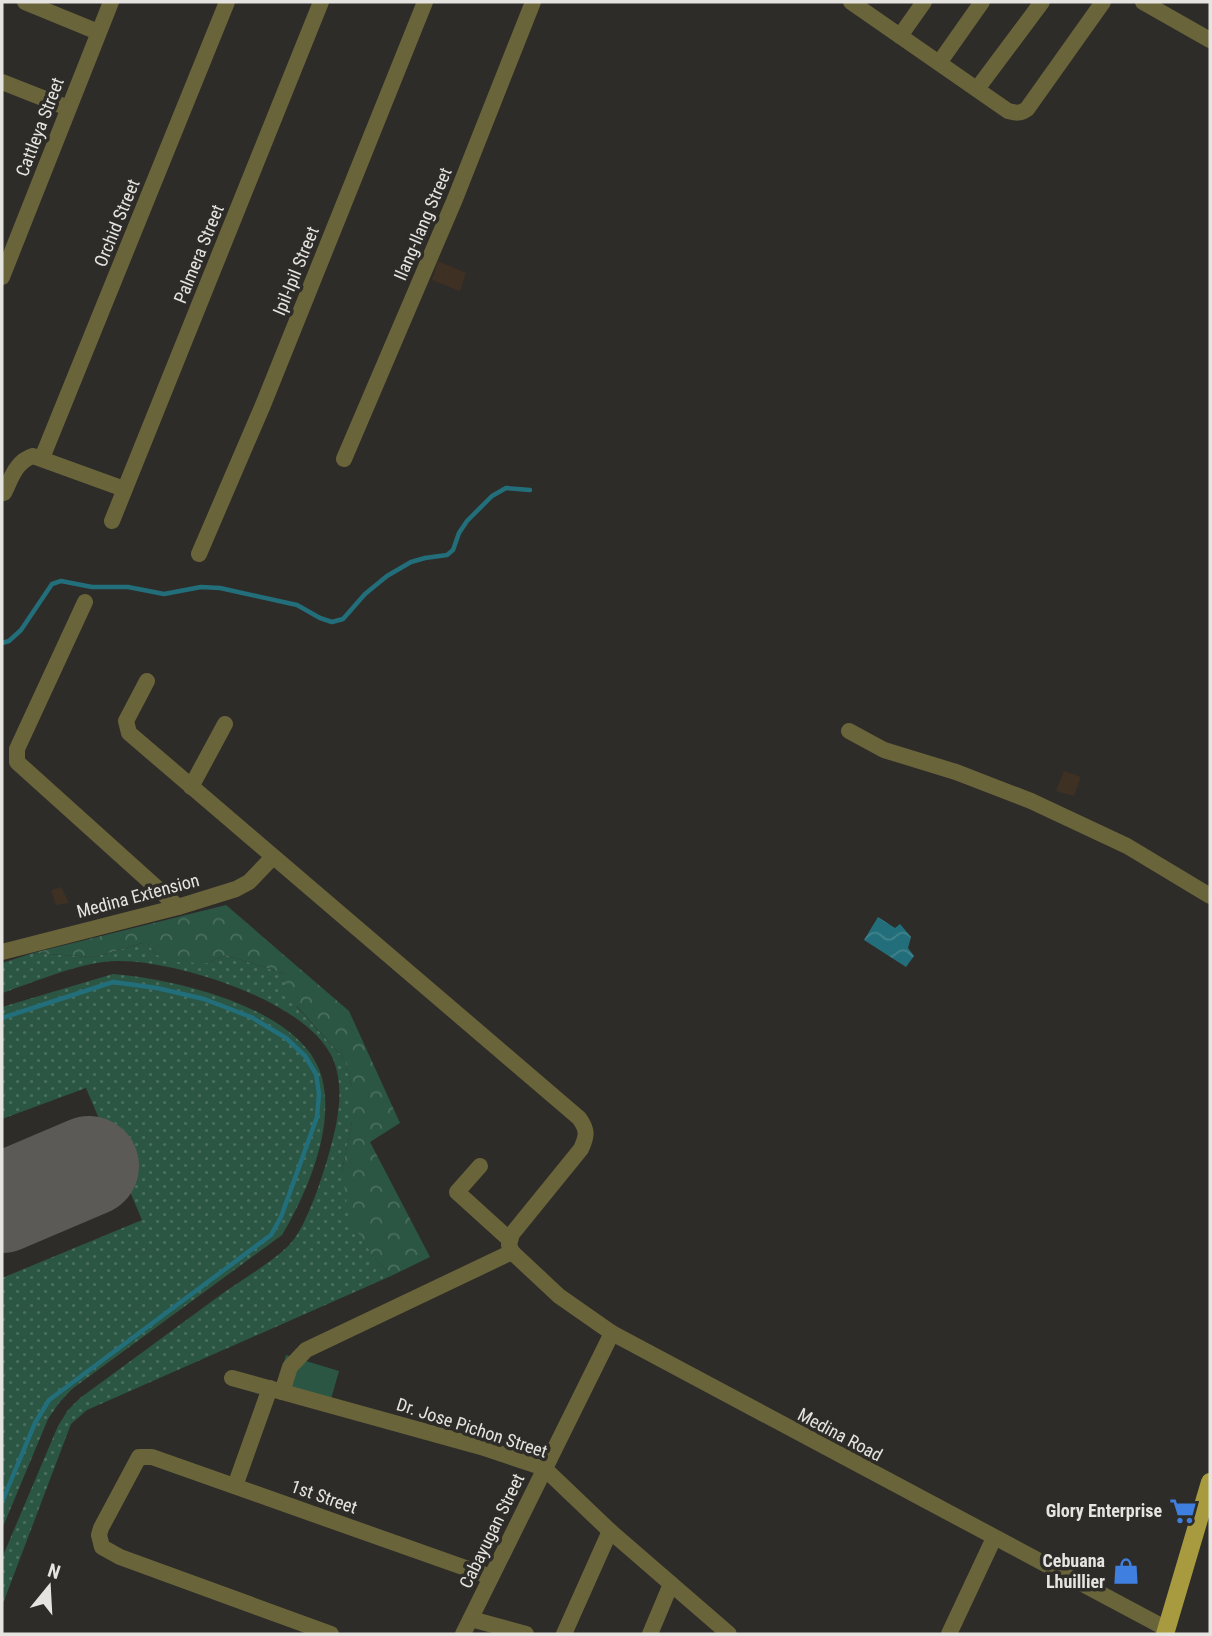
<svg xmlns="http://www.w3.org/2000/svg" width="1212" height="1636" font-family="'Roboto Condensed',sans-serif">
  <defs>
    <pattern id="grass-dots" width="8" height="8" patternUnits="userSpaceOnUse" patternTransform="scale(1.75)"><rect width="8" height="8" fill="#2b5644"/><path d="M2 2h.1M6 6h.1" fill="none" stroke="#4a6e5f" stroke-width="1.8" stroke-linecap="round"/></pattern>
    <pattern id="forest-crowns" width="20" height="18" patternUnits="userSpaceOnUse" patternTransform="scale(1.75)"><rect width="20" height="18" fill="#2b5644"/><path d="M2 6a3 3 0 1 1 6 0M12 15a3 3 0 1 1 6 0" fill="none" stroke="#4a6e5f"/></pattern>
    <pattern id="water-waves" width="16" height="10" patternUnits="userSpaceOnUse" patternTransform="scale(1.75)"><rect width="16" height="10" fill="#226e7a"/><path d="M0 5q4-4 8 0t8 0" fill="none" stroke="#42838d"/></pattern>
  </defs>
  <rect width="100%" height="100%" fill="#2e2c28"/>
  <g fill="#3f3024">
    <path d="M438,261L466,273L460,291L432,280Z"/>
    <path d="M1064,771L1081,777L1074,796L1056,791Z"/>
    <path d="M61,887L69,903L56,905L51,890Z"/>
  </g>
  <g fill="url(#grass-dots)">
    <path d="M146,942L157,955L207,963L226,955L285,974L297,1007L345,1060L352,1087V1122L342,1171L372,1255L391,1276L87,1410L71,1424L2,1606V1558L58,1426L68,1410L80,1398C129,1362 177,1327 226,1291C245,1278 275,1260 290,1244C307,1227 326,1167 332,1142C339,1116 344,1085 333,1059C308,1001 178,961 119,961C85,960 35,982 2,993V963L33,953L94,957Z"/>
    <path d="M113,974C175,979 304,1008 322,1078C335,1128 307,1193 282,1235L72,1389L59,1403L48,1419L2,1529V1278L142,1220L86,1088L2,1119V1007Z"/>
  </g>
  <path fill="url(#forest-crowns)" d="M226,905L349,1011L400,1123L370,1142L430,1257L391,1276L372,1255L349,1218L342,1171L352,1122V1087L345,1060L286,994L285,974L226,955L207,963L175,962L157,955L146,942L94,957L33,953Z"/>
  <path fill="#2b5644" d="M286,1355L339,1371L331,1399L278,1383Z"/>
  <path fill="url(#water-waves)" d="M878,917L895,928L900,924L911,937L908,948L914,956L906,967L864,940Z"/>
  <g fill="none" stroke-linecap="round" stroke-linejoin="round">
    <g stroke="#226e7a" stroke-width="4.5">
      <path d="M2,643L9,641L21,630L52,584L61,581L92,587H128L164,594L201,587L220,588L297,605L320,618L332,622L343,619L365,594L387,576L411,562L425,558L447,555L453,550L459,533L467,521L492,496L506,488L530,490"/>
      <path d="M2,1018L113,982L157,988L204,999L251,1017L286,1038L305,1056L316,1074L319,1094L317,1117L281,1217L271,1235L49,1400L35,1423L2,1502"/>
    </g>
    <path stroke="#5c5a56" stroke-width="100" d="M2,1203L89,1166"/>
    <g stroke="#6a643b" stroke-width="16">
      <path d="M25,2L98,32"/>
      <path d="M851,2L1008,111C1016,113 1020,114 1027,109L1103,2"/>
      <path d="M1143,2L1210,40"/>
      <path d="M900,36L924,2"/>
      <path d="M939,63L982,2"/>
      <path d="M2,82L68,108"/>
      <path d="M977,89L1042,2"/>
      <path d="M2,277L111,2"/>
      <path d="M42,458L227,2"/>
      <path d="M344,459L455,199L533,2"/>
      <path d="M4,493C11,479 16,461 33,456L124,489"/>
      <path d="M112,521L321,2"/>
      <path d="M199,554L263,405L425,2"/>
      <path d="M85,602L17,749V762L178,907"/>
      <path d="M147,681L126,721L129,733L579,1118C588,1130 587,1136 581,1149L512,1234L509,1245L512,1252"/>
      <path d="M849,731L884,750L956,772L1031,801L1127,846L1210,896"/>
      <path d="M191,787L225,724"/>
      <path d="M2,952L178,907L236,889L249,882L272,858"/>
      <path d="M480,1166L457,1192L510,1240"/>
      <path d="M512,1252L559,1296L612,1333L1167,1629"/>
      <path d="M232,1378L481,1447L544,1468L610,1531L729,1634"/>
      <path d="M282,1392L290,1367L306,1350L512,1252"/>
      <path d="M235,1486L270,1388"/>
      <path d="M471,1619L526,1634"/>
      <path d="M331,1634L120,1557L102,1547L99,1535L101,1528L139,1457H152L491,1577"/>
      <path d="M463,1634L612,1333"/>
      <path d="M564,1634L610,1531"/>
      <path d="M650,1634L671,1584"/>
      <path d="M949,1634L994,1538"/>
    </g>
    <path stroke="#a89b3f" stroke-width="18" d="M1165,1634L1210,1482"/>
  </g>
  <defs>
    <symbol id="supermarket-bare" viewBox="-9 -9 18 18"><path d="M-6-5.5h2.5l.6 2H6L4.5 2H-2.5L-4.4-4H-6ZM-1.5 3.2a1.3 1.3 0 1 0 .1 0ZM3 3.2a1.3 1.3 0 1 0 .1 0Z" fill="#3f7fe0" stroke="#2e2c28" stroke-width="2.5" paint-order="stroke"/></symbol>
    <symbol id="shop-bare" viewBox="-9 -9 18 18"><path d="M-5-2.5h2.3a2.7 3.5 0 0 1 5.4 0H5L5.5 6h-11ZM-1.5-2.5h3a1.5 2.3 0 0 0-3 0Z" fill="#3f7fe0" stroke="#2e2c28" stroke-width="2.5" paint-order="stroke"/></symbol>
  </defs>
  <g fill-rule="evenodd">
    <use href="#supermarket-bare" x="1164" y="1492" width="38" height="38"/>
    <use href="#shop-bare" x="1107" y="1552" width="38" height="38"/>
  </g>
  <g text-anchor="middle" stroke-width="7" stroke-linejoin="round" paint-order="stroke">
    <g font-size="18" fill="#e6e4e1" stroke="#2e2c28">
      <text transform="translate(40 127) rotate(-69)" y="6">Cattleya Street</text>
      <text transform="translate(117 223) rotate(-68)" y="6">Orchid Street</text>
      <text transform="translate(423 224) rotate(-67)" y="6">Ilang-Ilang Street</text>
      <text transform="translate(199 254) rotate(-68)" y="6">Palmera Street</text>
      <text transform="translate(296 271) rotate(-68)" y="6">Ipil-Ipil Street</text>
      <text transform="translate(138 896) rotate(-15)" y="6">Medina Extension</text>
      <text transform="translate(472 1428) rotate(18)" y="6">Dr. Jose Pichon Street</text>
      <text transform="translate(840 1435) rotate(28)" y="6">Medina Road</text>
      <text transform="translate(324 1497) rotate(19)" y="6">1st Street</text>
      <text transform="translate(492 1531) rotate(-64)" y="6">Cabayugan Street</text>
    </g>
    <g font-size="18" font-weight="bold" fill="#e6e4e1" stroke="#2e2c28" text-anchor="end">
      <text x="1162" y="1517">Glory Enterprise</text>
      <text x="1105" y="1567">Cebuana<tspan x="1105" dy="21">Lhuillier</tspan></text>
    </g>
  </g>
  <rect width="1212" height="1636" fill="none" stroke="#e6e4e1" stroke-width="7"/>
  <g transform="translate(49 1587) rotate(18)" stroke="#2e2c28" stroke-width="5" paint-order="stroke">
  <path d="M0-5L12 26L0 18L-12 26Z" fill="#e6e4e1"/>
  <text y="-10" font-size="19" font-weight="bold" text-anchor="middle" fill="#e6e4e1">N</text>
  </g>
</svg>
